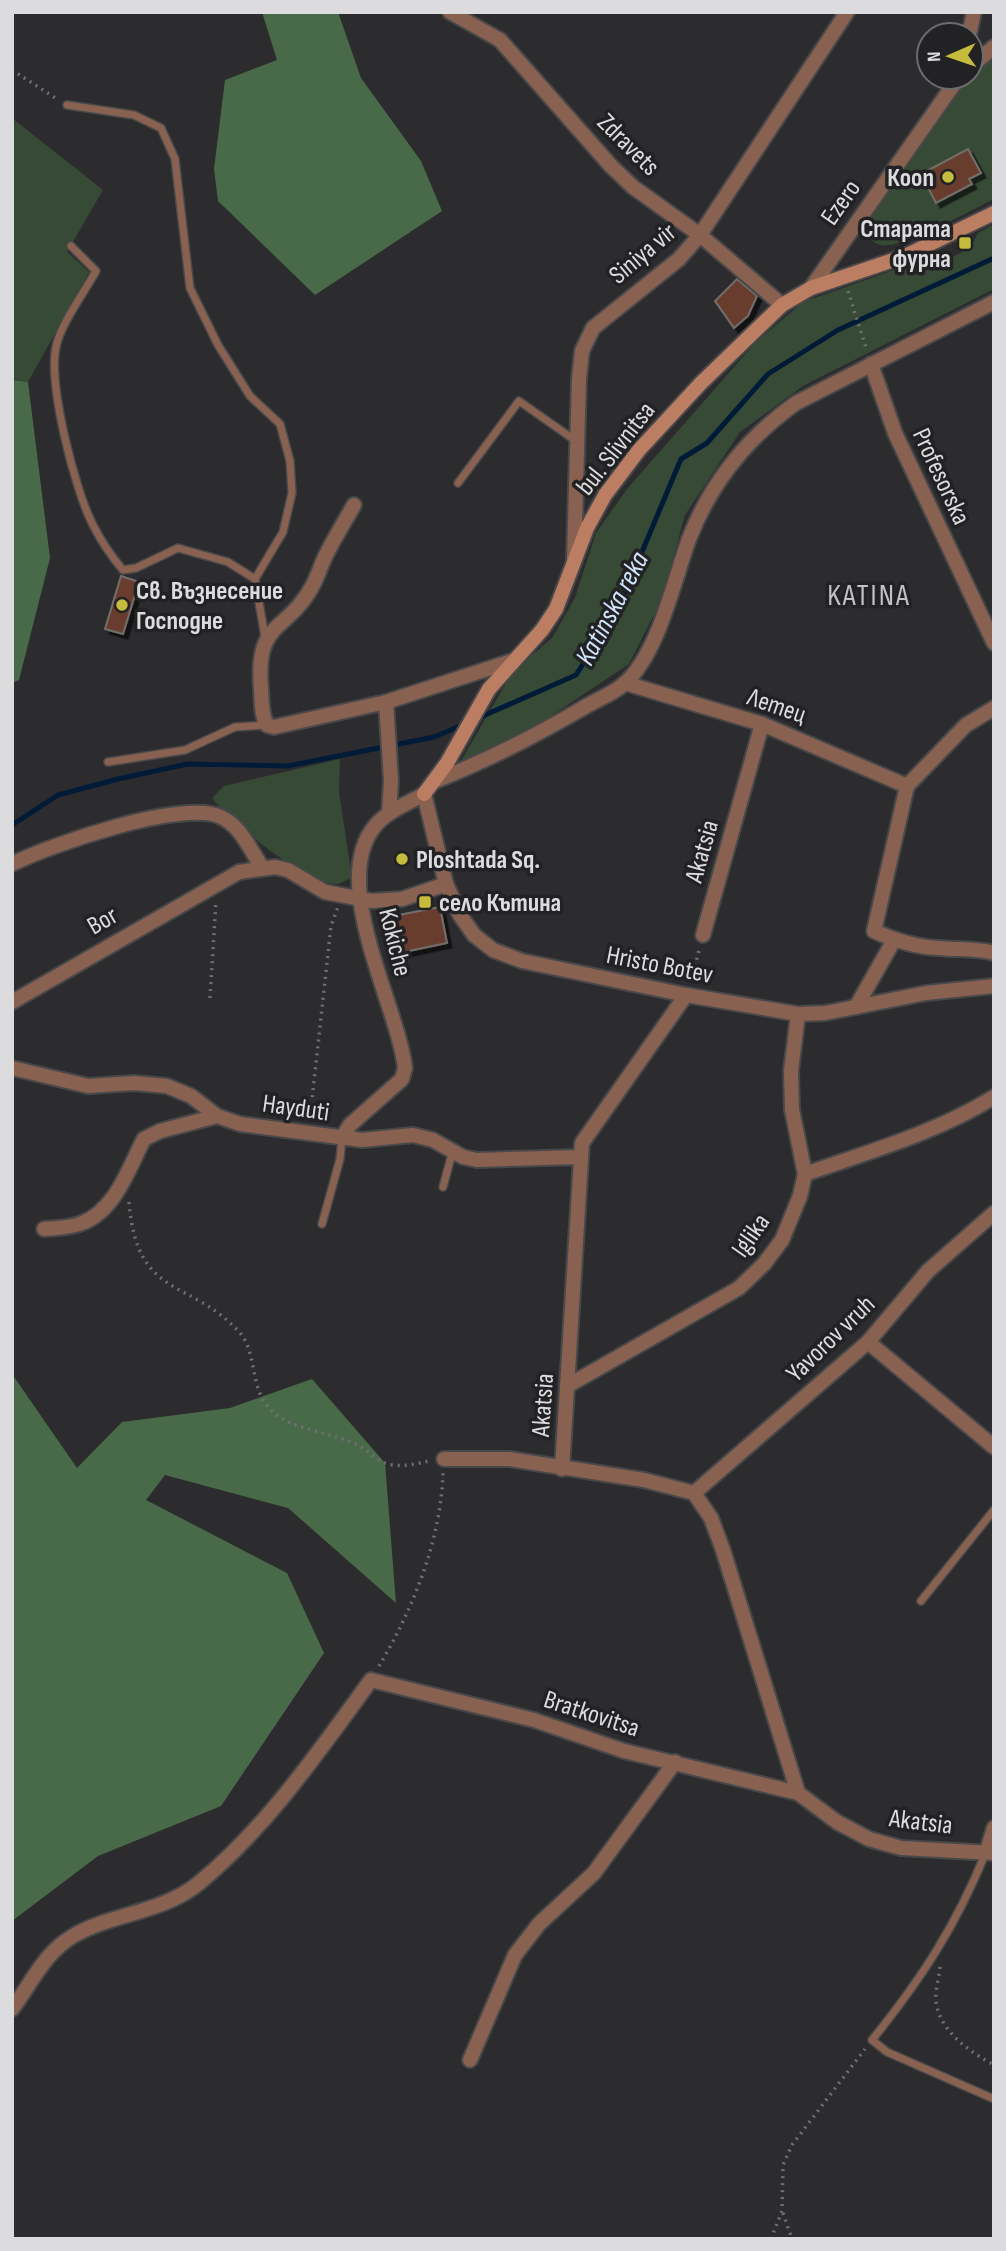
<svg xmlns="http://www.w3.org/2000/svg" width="1006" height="2251" font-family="'Sofia Sans Condensed',sans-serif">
  <defs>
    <filter id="shadow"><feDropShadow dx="4.5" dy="4.5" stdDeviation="0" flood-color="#0009"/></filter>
  </defs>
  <rect width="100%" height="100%" fill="#2c2c2f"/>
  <g fill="#364a35">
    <path d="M994,53V199C974,209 900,250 881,245C868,242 866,230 864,219L965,77H971V72Z"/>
    <path d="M12,118L103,190L67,252L89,272L28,382L12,380Z"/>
    <path d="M994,224V289L803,386L740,432L685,515L662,599L629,664L524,734L461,761L513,671L552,638L575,598L596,533L627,489L755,343L803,302L914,263L931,268L970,248L978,233Z"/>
    <path d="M340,759L339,792L352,878C348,879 341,883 337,884C307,885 230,822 212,798L224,786Z"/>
  </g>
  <g fill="#496a48">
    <path d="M262,12H338L361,78L421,161L442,211L315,295L218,201L214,169L225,80L277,60Z"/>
    <path d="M12,380L28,382L50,558L19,680L12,683Z"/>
    <path d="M12,1374L77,1468L122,1422L230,1408L312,1379L385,1463L396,1603L288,1508L165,1475L146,1500L287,1573L324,1653L221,1806L98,1856L12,1921Z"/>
  </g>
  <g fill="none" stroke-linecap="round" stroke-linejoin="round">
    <g stroke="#001b38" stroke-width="5">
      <path d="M476,719L576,675L618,609L681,459L707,443L768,374L838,330L994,258"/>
      <path d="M12,825L58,795L118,779L187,764L288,766L434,737L467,723"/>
    </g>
  </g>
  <g fill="#693e2e" stroke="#726e6c" stroke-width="2" filter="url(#shadow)">
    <path d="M968,149L981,173L969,179L972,184L936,203L921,174Z"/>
    <path d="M737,279L757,296L748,316L734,328L715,301Z"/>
    <path d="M121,576L139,582L123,634L105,629Z"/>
    <path d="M440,907L447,943L390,955L383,918Z"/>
  </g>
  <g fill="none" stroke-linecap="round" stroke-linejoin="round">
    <defs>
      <g id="lane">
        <path d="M67,105L134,115L161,128L175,159L190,288L218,345L250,396L280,424L290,461L292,493L283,532L255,579"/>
        <path d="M71,246L96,271C85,291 60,325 56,347C48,384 75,491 93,525C101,541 111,556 123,570L136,568L178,548L228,562L255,579L265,637"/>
        <path d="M458,483L519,401L576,441"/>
        <path d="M108,762L185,750L235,727L266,725"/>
        <path d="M443,1187L453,1150"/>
        <path d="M322,1224L340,1159L342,1138"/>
        <path d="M921,1601L994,1510"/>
        <path d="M986,1852C956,1926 922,1978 872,2040L887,2052L994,2099"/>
      </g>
      <g id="street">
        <path d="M450,12L500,40L611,166L633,187L700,235L782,305"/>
        <path d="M969,35L974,12"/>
        <path d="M971,66L994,47"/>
        <path d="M811,288L959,77"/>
        <path d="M871,364L895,433L994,643"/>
        <path d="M354,505C345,521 335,537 327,553C322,562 319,573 314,583C288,634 255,618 261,688C262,701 261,715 267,725L274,727L386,702L515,660"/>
        <path d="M574,558L579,379L582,351L593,328L679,259L700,235L847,12"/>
        <path d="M625,683L762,724L907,786"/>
        <path d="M386,702L391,781L389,813"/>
        <path d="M435,781C486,761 535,736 583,708C596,700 613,694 624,684C658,655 674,580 689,539C711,482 747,438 796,403L994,302"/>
        <path d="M907,786L874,931C894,940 916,947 938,948C958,950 975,948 994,953"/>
        <path d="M907,786L966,725L994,708"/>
        <path d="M12,864C50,845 182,799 221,817C241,826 250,850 262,867"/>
        <path d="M703,935L762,724"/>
        <path d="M12,1002L239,872L275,867L288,870L325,892L372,901L402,899L446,884"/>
        <path d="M856,1007L894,940"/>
        <path d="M12,1068L88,1086L134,1083L167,1086L191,1096L217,1116L240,1124L362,1140L413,1135L433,1140L463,1157L477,1160L580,1157"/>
        <path d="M342,1138L350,1125L402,1079L405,1068C398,1006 328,882 375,826C387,811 407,804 424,794L446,884L460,915L474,935L493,950L522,961L686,995L798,1014L825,1013L926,993L994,986"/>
        <path d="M805,1174C868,1152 936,1133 994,1097"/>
        <path d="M44,1229C56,1228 71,1228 82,1223C116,1210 129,1167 144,1139L160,1131L217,1116"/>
        <path d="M868,1342L994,1447"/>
        <path d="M569,1385L739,1288L764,1264L782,1240L800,1196L805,1174L792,1110L791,1071L798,1014"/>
        <path d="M444,1459H509L644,1480L694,1493L711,1518L723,1550L798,1793L837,1822L869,1839L901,1848L994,1853"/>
        <path d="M562,1469L582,1143L686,995"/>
        <path d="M694,1493L868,1342L928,1271L994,1213"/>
        <path d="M987,1851L994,1828"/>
        <path d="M12,2009C31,1984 44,1953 73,1936C112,1913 163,1913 199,1883C267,1827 319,1751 371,1680L534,1720L624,1751L798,1793"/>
        <path d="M470,2060L515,1955L539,1924L594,1873L675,1762"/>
      </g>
      <path id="secondary" d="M424,794L447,763L489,689L542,630L556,609L587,528L605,495L639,450L701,383L782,305L811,288L905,256L994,213"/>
    </defs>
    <use href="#lane" stroke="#48484b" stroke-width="10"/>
    <use href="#street" stroke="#48484b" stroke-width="18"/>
    <use href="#secondary" stroke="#48484b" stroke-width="18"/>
    <g stroke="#707073" stroke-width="3.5" stroke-dasharray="2 5" stroke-linecap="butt">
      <path d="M12,70L57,99"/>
      <path d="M848,291L867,351"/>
      <path d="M691,980L700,947"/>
      <path d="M210,998L216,901"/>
      <path d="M310,1118L331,926L338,907"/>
      <path d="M129,1202C137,1301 190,1277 240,1333C257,1353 250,1386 268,1407C289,1432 334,1431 361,1447C372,1453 378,1463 393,1465C405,1467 418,1463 430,1461"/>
      <path d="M379,1666C413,1609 441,1540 443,1473"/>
      <path d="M940,1967C939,1978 935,1990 936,2001C939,2031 970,2052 994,2065"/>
      <path d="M783,2213L792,2239"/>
      <path d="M771,2239L782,2211L783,2165L792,2145L865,2049"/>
    </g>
    <use href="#lane" stroke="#886150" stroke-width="7"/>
    <use href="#street" stroke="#886150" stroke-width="14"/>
    <use href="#secondary" stroke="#bb7e63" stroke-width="14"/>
  </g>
  <g fill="#c5bc3d" stroke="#222225" stroke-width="2.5">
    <circle cx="948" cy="177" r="7"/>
    <rect x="958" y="236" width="14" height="14" rx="3.5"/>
    <circle cx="122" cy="605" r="7"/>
    <circle cx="402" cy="859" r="7"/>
    <rect x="418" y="895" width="14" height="14" rx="3.5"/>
  </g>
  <g text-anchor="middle" stroke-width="7" stroke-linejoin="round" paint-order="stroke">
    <g font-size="26" fill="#dcdcde" stroke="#222225">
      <text transform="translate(629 144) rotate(45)" y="9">Zdravets</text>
      <text transform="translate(840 202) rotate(-55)" y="9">Ezero</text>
      <text transform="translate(642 253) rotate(-40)" y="9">Siniya vir</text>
      <text transform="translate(615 448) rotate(-52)" y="9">bul. Slivnitsa</text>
      <text transform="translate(942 476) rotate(65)" y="9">Profesorska</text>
      <text transform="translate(777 705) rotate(19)" y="9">Летец</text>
      <text transform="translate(701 851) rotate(-74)" y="9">Akatsia</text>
      <text transform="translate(102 920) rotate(-30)" y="9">Bor</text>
      <text transform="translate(396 942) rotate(76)" y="9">Kokiche</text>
      <text transform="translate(660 964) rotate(11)" y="9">Hristo Botev</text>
      <text transform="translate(296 1107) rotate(8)" y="9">Hayduti</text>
      <text transform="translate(750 1235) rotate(-55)" y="9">Iglika</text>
      <text transform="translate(830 1338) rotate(-44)" y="9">Yavorov vruh</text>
      <text transform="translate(542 1405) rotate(-86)" y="9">Akatsia</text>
      <text transform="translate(592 1713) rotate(18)" y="9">Bratkovitsa</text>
      <text transform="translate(921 1821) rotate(7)" y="9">Akatsia</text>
    </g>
    <g font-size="26" font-weight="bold" fill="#dcdcde" stroke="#222225" text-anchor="start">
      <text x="934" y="186" text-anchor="end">Кооп</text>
      <text x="951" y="237" text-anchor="end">Старата<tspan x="951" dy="30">фурна</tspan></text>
      <text x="136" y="599">Св. Възнесение<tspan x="136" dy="30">Господне</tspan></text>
      <text x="416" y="868">Ploshtada Sq.</text>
      <text x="439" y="911">село Кътина</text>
    </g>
    <g font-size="28" font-style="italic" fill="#d0e4fb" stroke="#222225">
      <text transform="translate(611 608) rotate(-62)" y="10">Katinska reka</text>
    </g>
    <g font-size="30" letter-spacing="2" fill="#c2c2c6" stroke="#222225">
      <text x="869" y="605">KATINA</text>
    </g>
  </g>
  <rect width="1006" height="2251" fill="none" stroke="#dcdcde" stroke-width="28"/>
  <g transform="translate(950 56) rotate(268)"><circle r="33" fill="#222225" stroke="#6c6c6f" stroke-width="2"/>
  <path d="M0-5L12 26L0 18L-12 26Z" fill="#c5bc3d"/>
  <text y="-10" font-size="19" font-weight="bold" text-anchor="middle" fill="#dcdcde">N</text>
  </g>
</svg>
